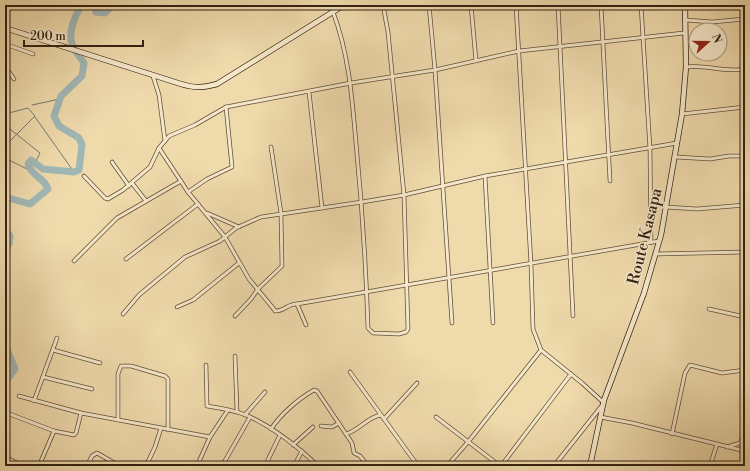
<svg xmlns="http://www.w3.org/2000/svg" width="750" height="471" font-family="'Libre Bodoni',serif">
  <rect width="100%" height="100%" fill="#efdaac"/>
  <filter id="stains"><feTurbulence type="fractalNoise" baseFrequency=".005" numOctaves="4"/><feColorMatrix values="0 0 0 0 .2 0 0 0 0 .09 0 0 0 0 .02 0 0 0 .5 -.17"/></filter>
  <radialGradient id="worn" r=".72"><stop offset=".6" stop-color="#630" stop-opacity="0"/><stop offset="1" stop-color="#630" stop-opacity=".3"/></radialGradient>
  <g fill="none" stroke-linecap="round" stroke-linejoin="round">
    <g stroke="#747b74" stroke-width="1">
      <path d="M32,105L60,99"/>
      <path d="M5,114L28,108L35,116L5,146"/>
      <path d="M35,117L74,172"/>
      <path d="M5,125L40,153L35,163"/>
      <path d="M5,158L31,171"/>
    </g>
    <g stroke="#a0b7b6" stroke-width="7">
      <path d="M93,5L96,12L105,13L113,5"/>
      <path d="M5,197L30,204L48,189C44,177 32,177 28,164L31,160L43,169L74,172L79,170L82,145L79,138L59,126L54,116L61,96L82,76L84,63C80,57 74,50 72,44C68,33 75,13 83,5"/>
      <path d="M5,229L10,236L9,244L5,246"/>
      <path d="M5,344L15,369L5,382"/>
    </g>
    <defs>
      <g id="street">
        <path d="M429,5L435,70L452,323"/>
        <path d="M471,5L476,61"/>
        <path d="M516,5L531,264L533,329L541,350L582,383L604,403L554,466"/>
        <path d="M558,5L573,316"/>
        <path d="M601,5L610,181"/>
        <path d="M641,5L650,149L651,242"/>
        <path d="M333,12C349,54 352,98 356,143C362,205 366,266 368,328L373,333L399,334L406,332L408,329L404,195L388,32L383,5"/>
        <path d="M686,20L712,22L745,19"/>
        <path d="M5,44L33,54"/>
        <path d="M5,66L14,79"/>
        <path d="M686,67C706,64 725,73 745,69"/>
        <path d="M153,76L159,95L165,141"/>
        <path d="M309,92L322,208"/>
        <path d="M682,114L745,107"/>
        <path d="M159,148L188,192L225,237L249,279L273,308L275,311C283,312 289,303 297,304L306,325"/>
        <path d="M676,157L710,159L729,156H745"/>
        <path d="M112,162L129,186"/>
        <path d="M84,176L105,198L108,199L123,190L150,167L159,148L169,136L195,125L226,107L351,83L435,70L519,51L684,33"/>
        <path d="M485,176L493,323"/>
        <path d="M132,183L146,201"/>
        <path d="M188,192L207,179L232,167L226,107"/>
        <path d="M666,207L697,209L745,205"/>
        <path d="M207,213L239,227"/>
        <path d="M656,254L745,252"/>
        <path d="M126,259L198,204"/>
        <path d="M74,261L117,218L181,181"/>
        <path d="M297,304L659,241"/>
        <path d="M177,307L193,300L239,263"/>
        <path d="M709,309L745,317"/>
        <path d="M123,314L139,295L185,257L220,241L236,228L261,217L362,202L404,195L485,176L677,143"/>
        <path d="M235,316L251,299L258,289L282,266L281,213L271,147"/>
        <path d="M53,350L100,363"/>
        <path d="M235,356L237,412"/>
        <path d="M206,365L207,406C220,408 233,410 246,415C273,427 297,446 318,466"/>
        <path d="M350,372L418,466"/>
        <path d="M43,377L92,389"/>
        <path d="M19,396L81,413L210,437"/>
        <path d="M745,396L743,402L745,416"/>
        <path d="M34,401L57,338"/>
        <path d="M7,413L54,431L74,435L76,433L81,413"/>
        <path d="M245,415L265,392"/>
        <path d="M436,417L500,466"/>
        <path d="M600,417L632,423L745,451"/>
        <path d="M384,419L417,383"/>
        <path d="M118,420V374L121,366H131L165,376L168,379V430"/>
        <path d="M321,426L332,427L339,423"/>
        <path d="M271,429C281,414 298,399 314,390L317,391L352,443L354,453L360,456L368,466"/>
        <path d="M346,434C360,430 367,417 381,415"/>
        <path d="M672,434L685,373L690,365L722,373L745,370"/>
        <path d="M293,445L313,427"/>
        <path d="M727,447L740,443L745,433"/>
        <path d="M5,457L23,466"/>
        <path d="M39,466L54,431"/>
        <path d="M87,466L92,456L97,453L118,465"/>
        <path d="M146,466L155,447L161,428"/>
        <path d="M197,466L210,437L228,410"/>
        <path d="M222,466L250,417"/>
        <path d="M265,466L280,435"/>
        <path d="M294,466L302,451"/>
        <path d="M447,466L468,442L541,350"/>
        <path d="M501,466L571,374"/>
        <path d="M710,466L717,444"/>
      </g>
      <g id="secondary">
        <path d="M5,28L181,84C194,88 203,88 217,84L344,5"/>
        <path d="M590,466L604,400L644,293L661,235L682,114L686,67L685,5"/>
      </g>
    </defs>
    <use href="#street" stroke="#624f38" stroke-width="4.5"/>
    <use href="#secondary" stroke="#332112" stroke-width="6"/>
    <use href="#street" stroke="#f5e7c9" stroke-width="3"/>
    <use href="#secondary" stroke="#f5e7c9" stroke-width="4.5"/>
  </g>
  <g text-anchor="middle" stroke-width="3" stroke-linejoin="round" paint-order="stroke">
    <g font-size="16" fill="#332112" stroke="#f5e7c9">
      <text transform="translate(644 236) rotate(-76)" y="6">Route Kasapa</text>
    </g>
  </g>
  <rect width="750" height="471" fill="none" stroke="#efdaac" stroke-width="20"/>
  <rect x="6" y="6" width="738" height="459" fill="none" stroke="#332112" stroke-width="2"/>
  <rect x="10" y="10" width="730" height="451" fill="none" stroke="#332112"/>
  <g transform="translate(708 42) rotate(69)"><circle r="19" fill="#f5e7c9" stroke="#a79880"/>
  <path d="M0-3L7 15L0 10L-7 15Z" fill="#8f2418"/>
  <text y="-6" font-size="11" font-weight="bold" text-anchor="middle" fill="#332112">N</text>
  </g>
  <path d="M24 40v6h119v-6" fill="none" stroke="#332112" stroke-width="2"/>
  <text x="30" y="40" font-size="12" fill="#332112" stroke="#f5e7c9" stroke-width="3" paint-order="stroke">200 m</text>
  <rect width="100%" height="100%" filter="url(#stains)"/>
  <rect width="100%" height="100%" fill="url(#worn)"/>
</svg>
